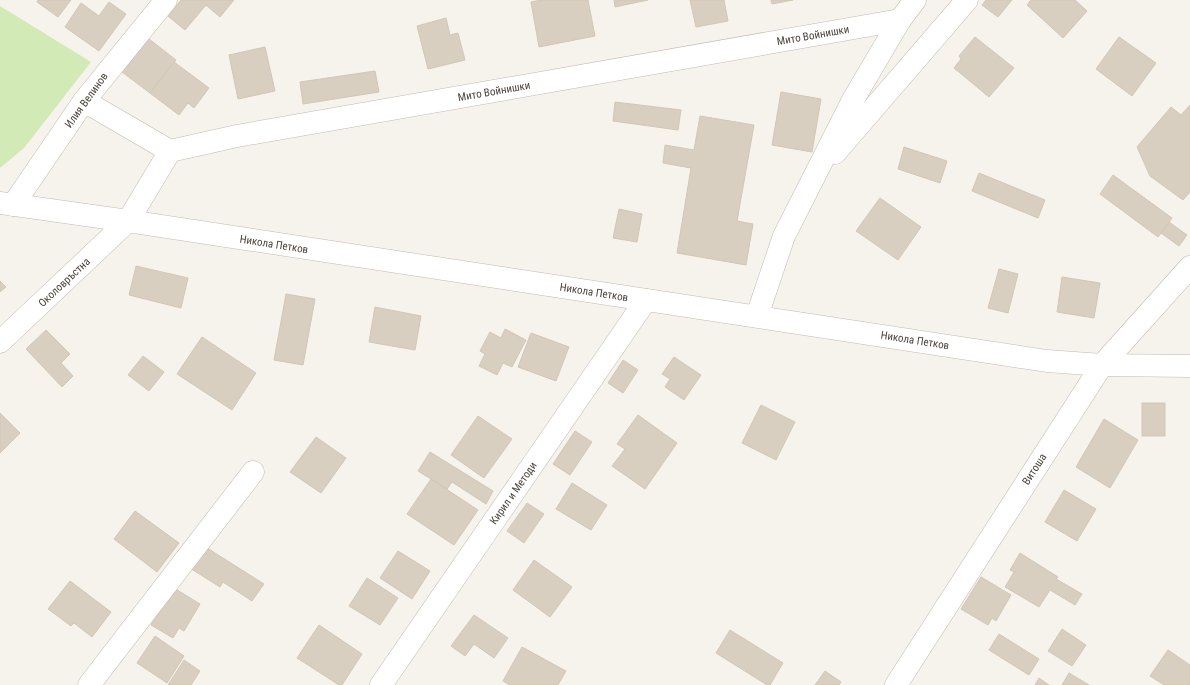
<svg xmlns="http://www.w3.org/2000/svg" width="1190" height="685" font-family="'Roboto Condensed',sans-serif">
  <rect width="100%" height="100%" fill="#f6f3ec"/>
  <path fill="#d2eab5" d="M0,6L91,62L24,148L0,168Z"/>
  <g fill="#d8cfc1" stroke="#d3c7b4">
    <path d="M38,0H71L58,17L37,2Z"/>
    <path d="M181,0H234L220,17L206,5L185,30L168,16Z"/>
    <path d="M541,0H588L595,36L539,47L531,2Z"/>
    <path d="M614,0H648L615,7Z"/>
    <path d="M690,0H724L728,21L696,27Z"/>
    <path d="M771,0H793L772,4Z"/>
    <path d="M986,0H1012L998,17L982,5Z"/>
    <path d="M1031,0H1075L1087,11L1063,38L1027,5Z"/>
    <path d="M109,2L126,14L99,51L65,27L81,3L99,16Z"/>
    <path d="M446,18L450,35L458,33L465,60L428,69L417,26Z"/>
    <path d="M975,37L1014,68L989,97L954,68L961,59L959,56Z"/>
    <path d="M1119,37L1156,63L1132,96L1096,69Z"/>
    <path d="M149,39L176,60L150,93L122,72Z"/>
    <path d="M265,47L275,91L238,99L229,55Z"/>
    <path d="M174,62L209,88L194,108L188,103L179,115L150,93Z"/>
    <path d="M375,71L379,92L303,104L300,82Z"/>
    <path d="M781,92L821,99L812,152L772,145Z"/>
    <path d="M615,102L681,110L678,130L613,121Z"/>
    <path d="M1190,105V192L1183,200L1150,176L1137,147L1171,107L1181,115Z"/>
    <path d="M700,116L754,125L737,221L753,224L746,265L677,253L691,168L663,163L665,145L694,150Z"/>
    <path d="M904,147L947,161L940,183L898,169Z"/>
    <path d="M979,173L1045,200L1038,218L972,191Z"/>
    <path d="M1113,175L1172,218L1158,237L1100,194Z"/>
    <path d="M880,198L921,227L898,260L856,231Z"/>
    <path d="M619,209L642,214L637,242L613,238Z"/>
    <path d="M1169,222L1187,235L1179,246L1161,233Z"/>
    <path d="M136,266L188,278L181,308L129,295Z"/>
    <path d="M999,269L1018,274L1008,313L988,308Z"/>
    <path d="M1062,277L1100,283L1094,318L1057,312Z"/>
    <path d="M0,281L6,287L0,292Z"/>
    <path d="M286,294L315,299L303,365L274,360Z"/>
    <path d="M375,307L421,316L415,350L369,342Z"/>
    <path d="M505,329L526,340L512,367L503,363L497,375L479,366L485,354L480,351L490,332L501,338Z"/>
    <path d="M46,330L70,354L61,363L73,376L62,387L26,349Z"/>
    <path d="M531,333L569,347L556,381L518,367Z"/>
    <path d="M202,337L256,373L232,410L177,374Z"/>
    <path d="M143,356L164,372L149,391L128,375Z"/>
    <path d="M674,357L701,375L684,400L665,387L670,379L662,374Z"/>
    <path d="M623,360L638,370L623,393L608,383Z"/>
    <rect x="1142" y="403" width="23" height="33"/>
    <path d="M761,405L795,422L776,460L742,443Z"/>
    <path d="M0,413L20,433L0,453Z"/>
    <path d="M638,415L677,443L645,489L612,466L625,449L617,444Z"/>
    <path d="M478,416L512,439L484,478L451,455Z"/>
    <path d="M1104,419L1138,440L1110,488L1076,467Z"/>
    <path d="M575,431L592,442L570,475L553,464Z"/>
    <path d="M316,437L346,458L321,493L290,472Z"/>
    <path d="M430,452L493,491L486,504L452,482L447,489L418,471Z"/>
    <path d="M431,479L478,510L454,545L407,514Z"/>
    <path d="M572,483L607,505L591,530L556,509Z"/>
    <path d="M1064,490L1096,509L1077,541L1045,522Z"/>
    <path d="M527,503L544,514L524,543L507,531Z"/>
    <path d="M135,511L179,543L157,572L114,539Z"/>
    <path d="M204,546L264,584L252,601L223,582L220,587L190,568Z"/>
    <path d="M398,551L430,571L412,599L380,578Z"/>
    <path d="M1020,553L1058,577L1056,579L1082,594L1075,605L1050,590L1039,607L1005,587L1014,572L1010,570Z"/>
    <path d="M534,560L572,587L550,617L513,590Z"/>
    <path d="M981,577L1011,595L996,621L992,618L988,625L961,609Z"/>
    <path d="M367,578L398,598L380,625L349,606Z"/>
    <path d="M70,581L111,612L92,637L74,623L71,626L48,609Z"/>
    <path d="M174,588L200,604L184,631L179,628L173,638L151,625Z"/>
    <path d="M474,615L508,638L494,658L474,644L465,656L451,646Z"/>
    <path d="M319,625L362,654L342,685H339L297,658Z"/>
    <path d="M1062,629L1086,645L1072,666L1048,651Z"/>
    <path d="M730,630L783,663L770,685H767L716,653Z"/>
    <path d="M999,634L1039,659L1029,675L989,650Z"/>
    <path d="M155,636L184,656L167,683L137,663Z"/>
    <path d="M522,647L566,671L558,685H510L503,681Z"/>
    <path d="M1168,650L1190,665V685H1164L1150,676Z"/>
    <path d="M184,660L200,671L191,685H168Z"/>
    <path d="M825,671L841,682L839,685H815Z"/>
    <path d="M1069,673L1089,685H1062Z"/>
    <path d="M1039,678L1049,685H1035Z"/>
  </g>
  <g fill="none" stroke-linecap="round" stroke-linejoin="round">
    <defs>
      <g id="minor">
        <path d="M84,101L170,151"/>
        <path d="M835,153L967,0"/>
        <path d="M13,205L84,101L166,0"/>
        <path d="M757,316L784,236L854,98L900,20L915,0"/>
        <path d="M0,342L128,221L170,151L237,136L900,20"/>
        <path d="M89,685L253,472"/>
        <path d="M381,685L646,300"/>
        <path d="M896,685L1102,365L1190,267"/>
      </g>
      <path id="tertiary" d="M0,203L128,221L1047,361L1102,365L1190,366"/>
    </defs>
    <use href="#minor" stroke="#c2bbae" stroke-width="23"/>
    <use href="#tertiary" stroke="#c2bbae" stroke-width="23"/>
    <use href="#minor" stroke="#fff" stroke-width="22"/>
    <use href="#tertiary" stroke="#fff" stroke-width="22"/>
  </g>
  <g text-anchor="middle" stroke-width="3" stroke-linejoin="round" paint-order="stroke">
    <g font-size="11" fill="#4b4439" stroke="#fff">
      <text transform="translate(813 35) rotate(-10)" y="4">Мито Войнишки</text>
      <text transform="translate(494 91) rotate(-10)" y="4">Мито Войнишки</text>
      <text transform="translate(86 100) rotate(-54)" y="4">Илия Велинов</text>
      <text transform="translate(274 244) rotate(9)" y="4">Никола Петков</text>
      <text transform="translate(64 282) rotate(-43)" y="4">Околовръстна</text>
      <text transform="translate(594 292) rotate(9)" y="4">Никола Петков</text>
      <text transform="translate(915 340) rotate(9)" y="4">Никола Петков</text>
      <text transform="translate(1034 469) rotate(-57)" y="4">Витоша</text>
      <text transform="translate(513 493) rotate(-55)" y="4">Кирил и Методи</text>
    </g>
  </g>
</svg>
